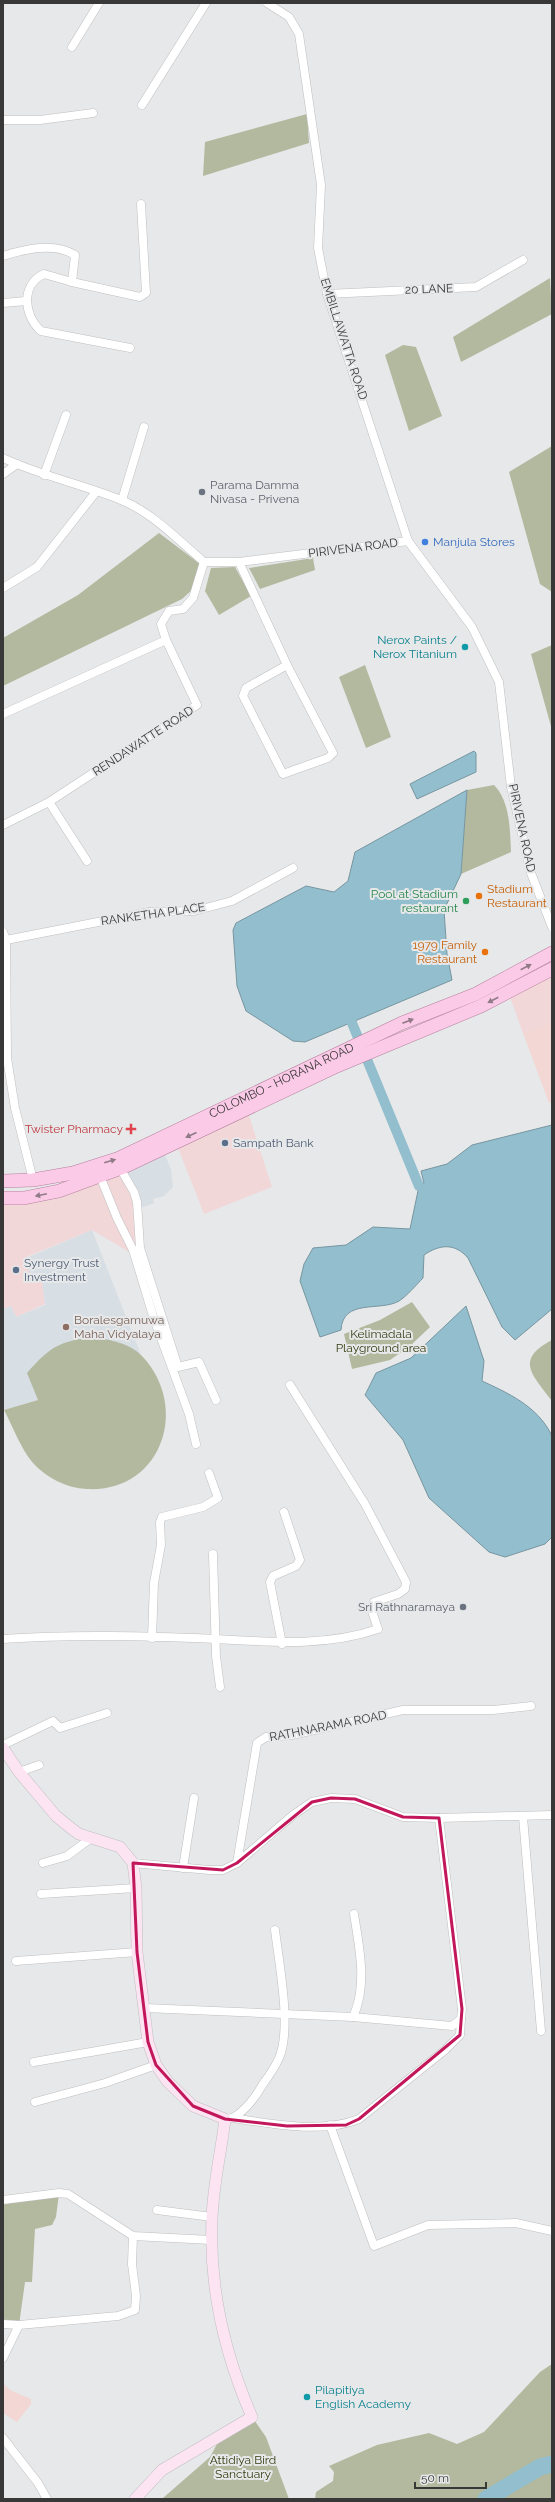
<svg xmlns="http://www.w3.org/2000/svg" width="555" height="2502" font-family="Raleway,sans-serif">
  <rect width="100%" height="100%" fill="#e7e8e9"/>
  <g fill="#f2d7d9">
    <path d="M552,955V1020L523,1033L505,983Z"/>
    <path d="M243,1097L272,1187L204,1214L172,1133Z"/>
    <path d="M120,1162L134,1192L140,1248L129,1252L92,1230L24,1258L33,1282L42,1281L45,1304L16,1317L11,1306L3,1309V1197L46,1194Z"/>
  </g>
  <g fill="#f2d7d5">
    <path d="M552,1020V1102L549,1103L523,1033Z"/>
    <path d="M3,2384L12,2391L31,2399V2404L17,2422L3,2413Z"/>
  </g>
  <g fill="#d7dee4">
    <path d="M158,1139L171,1169L173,1187L164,1196L153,1199L154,1203L138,1209L120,1162Z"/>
    <path d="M92,1230L141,1355L119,1342L38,1400L4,1410L3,1309L11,1306L16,1317L45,1305L42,1281L33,1282L24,1259Z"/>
  </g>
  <g fill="#b3b99f">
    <path d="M307,114L309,143L203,176L205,142Z"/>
    <path d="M550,278L552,314L461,362L453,337Z"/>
    <path d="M403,345L416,347L442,416L409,431L385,355Z"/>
    <path d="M552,446V592L540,584L509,472Z"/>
    <path d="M159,533L200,564L193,589L182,599L3,686V638L78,595Z"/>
    <path d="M313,558L315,570L260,589L249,568Z"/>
    <path d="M235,567L251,596L219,615L205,591L211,568Z"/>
    <path d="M552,645V730L531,654Z"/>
    <path d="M365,665L391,737L366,748L339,677Z"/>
    <path d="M494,785C510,801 510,829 511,852L461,874L467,790Z"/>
    <path d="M412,1302L430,1327L410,1346L390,1360L352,1369L344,1334L380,1320Z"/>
    <path d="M94,1337C110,1340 130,1343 142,1356C191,1408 161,1493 87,1489C66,1488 47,1478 33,1463C21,1449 13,1427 4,1410L38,1400L27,1373C50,1347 59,1341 94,1337Z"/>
    <path d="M552,1340V1401C533,1375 514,1360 552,1340Z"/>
    <path d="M59,2193L56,2217L52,2225L35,2229L32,2282H25L19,2325L3,2324V2200Z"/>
    <path d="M552,2364V2499H315L316,2492L333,2481L334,2472L329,2466L377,2445L429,2433L457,2444L484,2432L540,2372Z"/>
    <path d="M252,2417L266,2437L289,2499H159L163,2498L210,2457L217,2444Z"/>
  </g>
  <g fill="#92becd" stroke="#7796a1">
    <path d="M474,751L476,753V772L417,799L410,784Z"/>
    <path d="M467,790L461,874L444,910L447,954L452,980L305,1042L293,1041L246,1011L237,986L233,930L236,923L306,886L334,892L348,881L355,852Z"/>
    <path d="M552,1125V1309L515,1340L502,1327L468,1258C455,1243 440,1244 424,1255L423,1278C416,1285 407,1296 399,1301C380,1312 343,1298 341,1330L320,1337L300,1281L304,1264L313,1248L346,1245L373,1227L410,1229L419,1186L424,1183L421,1171L447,1164L472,1145Z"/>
    <path d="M466,1306L484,1361L482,1381C508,1393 537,1406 551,1434C555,1441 552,1523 552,1537L545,1544L505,1557L489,1552L429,1498L403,1440L365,1395L376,1373L411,1358Z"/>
  </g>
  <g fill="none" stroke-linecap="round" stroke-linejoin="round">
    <path stroke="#92becd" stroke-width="10" d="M352,1023L419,1186"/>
    <path stroke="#92becd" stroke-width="17" d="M486,2499L540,2467L552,2464"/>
    <defs>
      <g id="street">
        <path d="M267,3L289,17L299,34L321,185L318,248L327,294L408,541"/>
        <path d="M72,47L99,3"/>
        <path d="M142,105L206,3"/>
        <path d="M3,120H40L93,113"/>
        <path d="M3,256C25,249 54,242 75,255L72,282L44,274C20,285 24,316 41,331L130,348"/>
        <path d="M72,282L140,297L146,293L141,204"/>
        <path d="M327,294L476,287L523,260"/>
        <path d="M3,303L26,301"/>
        <path d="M3,458C41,476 82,484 121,500C153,513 178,540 204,562H239L408,541L472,627L499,682L511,787L531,873L552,927"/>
        <path d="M3,474L17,464"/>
        <path d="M44,475L66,415"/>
        <path d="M122,500L144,427"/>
        <path d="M239,562L287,665L246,688L243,696L283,774L328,758L333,753L287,665"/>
        <path d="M3,588L37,567L96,492"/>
        <path d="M3,714L166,640"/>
        <path d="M49,802L87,861"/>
        <path d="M3,825L49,802L197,705L166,640L161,624L169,611L183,609L193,598L204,562"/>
        <path d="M3,932L6,940L7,1058L15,1108L33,1180"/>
        <path d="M6,940L149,912L194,911L232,901L293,868"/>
        <path d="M120,1168L134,1192L137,1202L140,1248L178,1367L199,1362L216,1400"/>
        <path d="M100,1176L117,1218L133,1250L154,1319L189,1414L196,1444"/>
        <path d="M213,1554L216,1656L220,1687"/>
        <path d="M152,1638L154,1583L161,1545L160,1522L162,1517L203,1507L218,1498L209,1473"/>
        <path d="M3,1639C74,1634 145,1636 216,1639C270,1642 326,1647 378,1629L371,1608L374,1602L398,1594L405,1589L406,1582L365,1504L290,1385"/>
        <path d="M282,1644L270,1582L273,1576L296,1566L300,1560L284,1512"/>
        <path d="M3,1745L53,1721L60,1728L107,1713"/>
        <path d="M19,1772L39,1765"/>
        <path d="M523,1817L541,2031"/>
        <path d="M43,1863L67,1856L91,1838"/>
        <path d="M133,1863L209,1870H223L237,1863L257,1743L266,1737L292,1735L403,1710H493L531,1706"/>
        <path d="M237,1863L293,1815L312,1802L331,1798L355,1799L403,1817L439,1818"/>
        <path d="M183,1868L194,1798"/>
        <path d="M41,1894L136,1888"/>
        <path d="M16,1961L137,1952"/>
        <path d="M145,2008L353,2017L452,2026L461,2019L462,2009L439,1818L552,1815"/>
        <path d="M353,2017C368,1985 359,1947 354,1914"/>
        <path d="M34,2062L148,2042"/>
        <path d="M35,2102L105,2083L156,2065"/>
        <path d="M233,2118C246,2110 255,2098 263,2084C269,2076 275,2067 279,2058C292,2029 279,1963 275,1930"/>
        <path d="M225,2119L233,2118C272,2124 322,2134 359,2119L445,2050L460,2035L461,2019"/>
        <path d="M330,2125L374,2246L428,2225L516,2223L552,2231"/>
        <path d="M3,2200L59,2193L68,2194L133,2236L211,2240"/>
        <path d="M157,2210L212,2217"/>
        <path d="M3,2324L19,2325"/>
        <path d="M3,2358L19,2325L118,2316L135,2310L136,2296L132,2264L133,2236"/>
        <path d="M3,2438L38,2483L47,2499"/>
      </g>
      <path id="secondary" d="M3,1748L19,1772L56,1816L72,1829L79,1834L120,1847L133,1863L136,1888L137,1952L148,2042L156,2065L168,2082L193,2106L225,2119C221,2153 213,2185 212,2219C209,2287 225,2355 252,2417L162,2470L135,2499"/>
      <g id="primary">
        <path id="s1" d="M3,1181L33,1180L73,1173L117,1159L402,1023L476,994L552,953"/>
        <path d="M3,1198H24L59,1191L124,1167L337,1066L481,1006L552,969"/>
      </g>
    </defs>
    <use href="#street" stroke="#bfbfc0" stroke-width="9"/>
    <use href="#secondary" stroke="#bfbfc0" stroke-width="12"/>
    <use href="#primary" stroke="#b5809f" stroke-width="14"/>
    <use href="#street" stroke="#fff" stroke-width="8"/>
    <use href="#secondary" stroke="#fde4f3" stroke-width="11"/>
    <use href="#primary" stroke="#fbcae6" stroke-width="13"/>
  </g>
  <defs><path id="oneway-solid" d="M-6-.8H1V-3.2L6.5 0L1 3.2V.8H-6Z"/></defs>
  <g fill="#907a87">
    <use href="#oneway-solid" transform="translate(526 967) rotate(-27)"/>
    <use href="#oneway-solid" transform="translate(493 1000) rotate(152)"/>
    <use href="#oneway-solid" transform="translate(408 1021) rotate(-21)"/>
    <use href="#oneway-solid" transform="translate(191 1135) rotate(156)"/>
    <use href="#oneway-solid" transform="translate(110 1161) rotate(-16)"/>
    <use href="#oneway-solid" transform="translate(41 1195) rotate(168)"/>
  </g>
  <path fill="none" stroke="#c2185b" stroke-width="3" stroke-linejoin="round" d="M331,1798L355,1799L403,1817L439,1818L462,2009L460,2035L359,2119L346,2125L287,2126L225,2119L193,2106L156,2065L148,2042L137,1952L133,1863L223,1870L237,1863L312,1802Z"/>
  <g fill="#6b7280" stroke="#e7e8e9" stroke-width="1.5">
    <circle cx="202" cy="492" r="4"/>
    <circle cx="463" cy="1607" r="4"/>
  </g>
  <circle fill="#3f7fe0" stroke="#e7e8e9" stroke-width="1.5" cx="425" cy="542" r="4"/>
  <g fill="#0f9aa8" stroke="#e7e8e9" stroke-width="1.5">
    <circle cx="465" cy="647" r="4"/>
    <circle cx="307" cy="2397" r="4"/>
  </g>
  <g fill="#e8710a" stroke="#e7e8e9" stroke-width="1.5">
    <circle cx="479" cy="896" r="4"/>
    <circle cx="485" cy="952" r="4"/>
  </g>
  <circle fill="#2e9e5b" stroke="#e7e8e9" stroke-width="1.5" cx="466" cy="901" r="4"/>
  <path fill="#e0444e" stroke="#e7e8e9" stroke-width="1.5" d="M129 1123h4v4h4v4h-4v4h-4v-4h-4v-4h4z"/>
  <g fill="#5c6f8a" stroke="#e7e8e9" stroke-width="1.5">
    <circle cx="225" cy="1143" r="4"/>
    <circle cx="16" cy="1270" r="4"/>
  </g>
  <circle fill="#8d6e63" stroke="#e7e8e9" stroke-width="1.5" cx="66" cy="1327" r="4"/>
  <g text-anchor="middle" stroke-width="4" stroke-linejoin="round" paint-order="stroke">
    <g font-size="12" fill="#383839" stroke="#e7e8e9">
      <text transform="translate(429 289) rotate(-2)" y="4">20 LANE</text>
      <text transform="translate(344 339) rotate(72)" y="4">EMBILLAWATTA ROAD</text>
      <text transform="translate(353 548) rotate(-7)" y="4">PIRIVENA ROAD</text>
      <text transform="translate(143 741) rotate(-33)" y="4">RENDAWATTE ROAD</text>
      <text transform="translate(522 828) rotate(78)" y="4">PIRIVENA ROAD</text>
      <text transform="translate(153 914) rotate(-8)" y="4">RANKETHA PLACE</text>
      <text dy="4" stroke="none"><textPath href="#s1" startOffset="299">COLOMBO - HORANA ROAD</textPath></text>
      <text transform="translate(328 1726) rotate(-11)" y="4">RATHNARAMA ROAD</text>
    </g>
    <g font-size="12" fill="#5b616d" stroke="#e7e8e9" text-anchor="start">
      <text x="210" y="489">Parama Damma<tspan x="210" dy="14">Nivasa - Privena</tspan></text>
      <text x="455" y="1611" text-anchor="end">Sri Rathnaramaya</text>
    </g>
    <g font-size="12" fill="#366cbe" stroke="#e7e8e9" text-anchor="start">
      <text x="433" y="546">Manjula Stores</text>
    </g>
    <g font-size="12" fill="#0d838f" stroke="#e7e8e9" text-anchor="end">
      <text x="457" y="644">Nerox Paints /<tspan x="457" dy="14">Nerox Titanium</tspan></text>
      <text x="315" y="2394" text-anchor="start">Pilapitiya<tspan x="315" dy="14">English Academy</tspan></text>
    </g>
    <g font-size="12" fill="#c56008" stroke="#e7e8e9" text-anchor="start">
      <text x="487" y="893">Stadium<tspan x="487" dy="14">Restaurant</tspan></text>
      <text x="477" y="949" text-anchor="end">1979 Family<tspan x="477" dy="14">Restaurant</tspan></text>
    </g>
    <g font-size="12" fill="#27864d" stroke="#e7e8e9" text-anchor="end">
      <text x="458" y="898">Pool at Stadium<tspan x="458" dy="14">restaurant</tspan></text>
    </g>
    <g font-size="12" fill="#be3a42" stroke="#e7e8e9" text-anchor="end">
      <text x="123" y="1133">Twister Pharmacy</text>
    </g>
    <g font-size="12" fill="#4e5e75" stroke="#e7e8e9" text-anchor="start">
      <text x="233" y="1147">Sampath Bank</text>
      <text x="24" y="1267">Synergy Trust<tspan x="24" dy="14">Investment</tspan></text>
    </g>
    <g font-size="12" fill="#785e54" stroke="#e7e8e9" text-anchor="start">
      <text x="74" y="1324">Boralesgamuwa<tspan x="74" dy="14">Maha Vidyalaya</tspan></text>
    </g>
    <g font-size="12" fill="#333a0f" stroke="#e7e8e9">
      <text x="381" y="1338">Kelimadala<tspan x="381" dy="14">Playground area</tspan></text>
      <text x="243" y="2464">Attidiya Bird<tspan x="243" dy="14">Sanctuary</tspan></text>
    </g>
  </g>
  <rect width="555" height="2502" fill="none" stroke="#383839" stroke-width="8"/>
  <path d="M415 2482v6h71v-6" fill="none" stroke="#383839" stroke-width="2"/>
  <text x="421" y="2482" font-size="12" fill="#383839" stroke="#e7e8e9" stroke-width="3" paint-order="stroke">50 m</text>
</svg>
